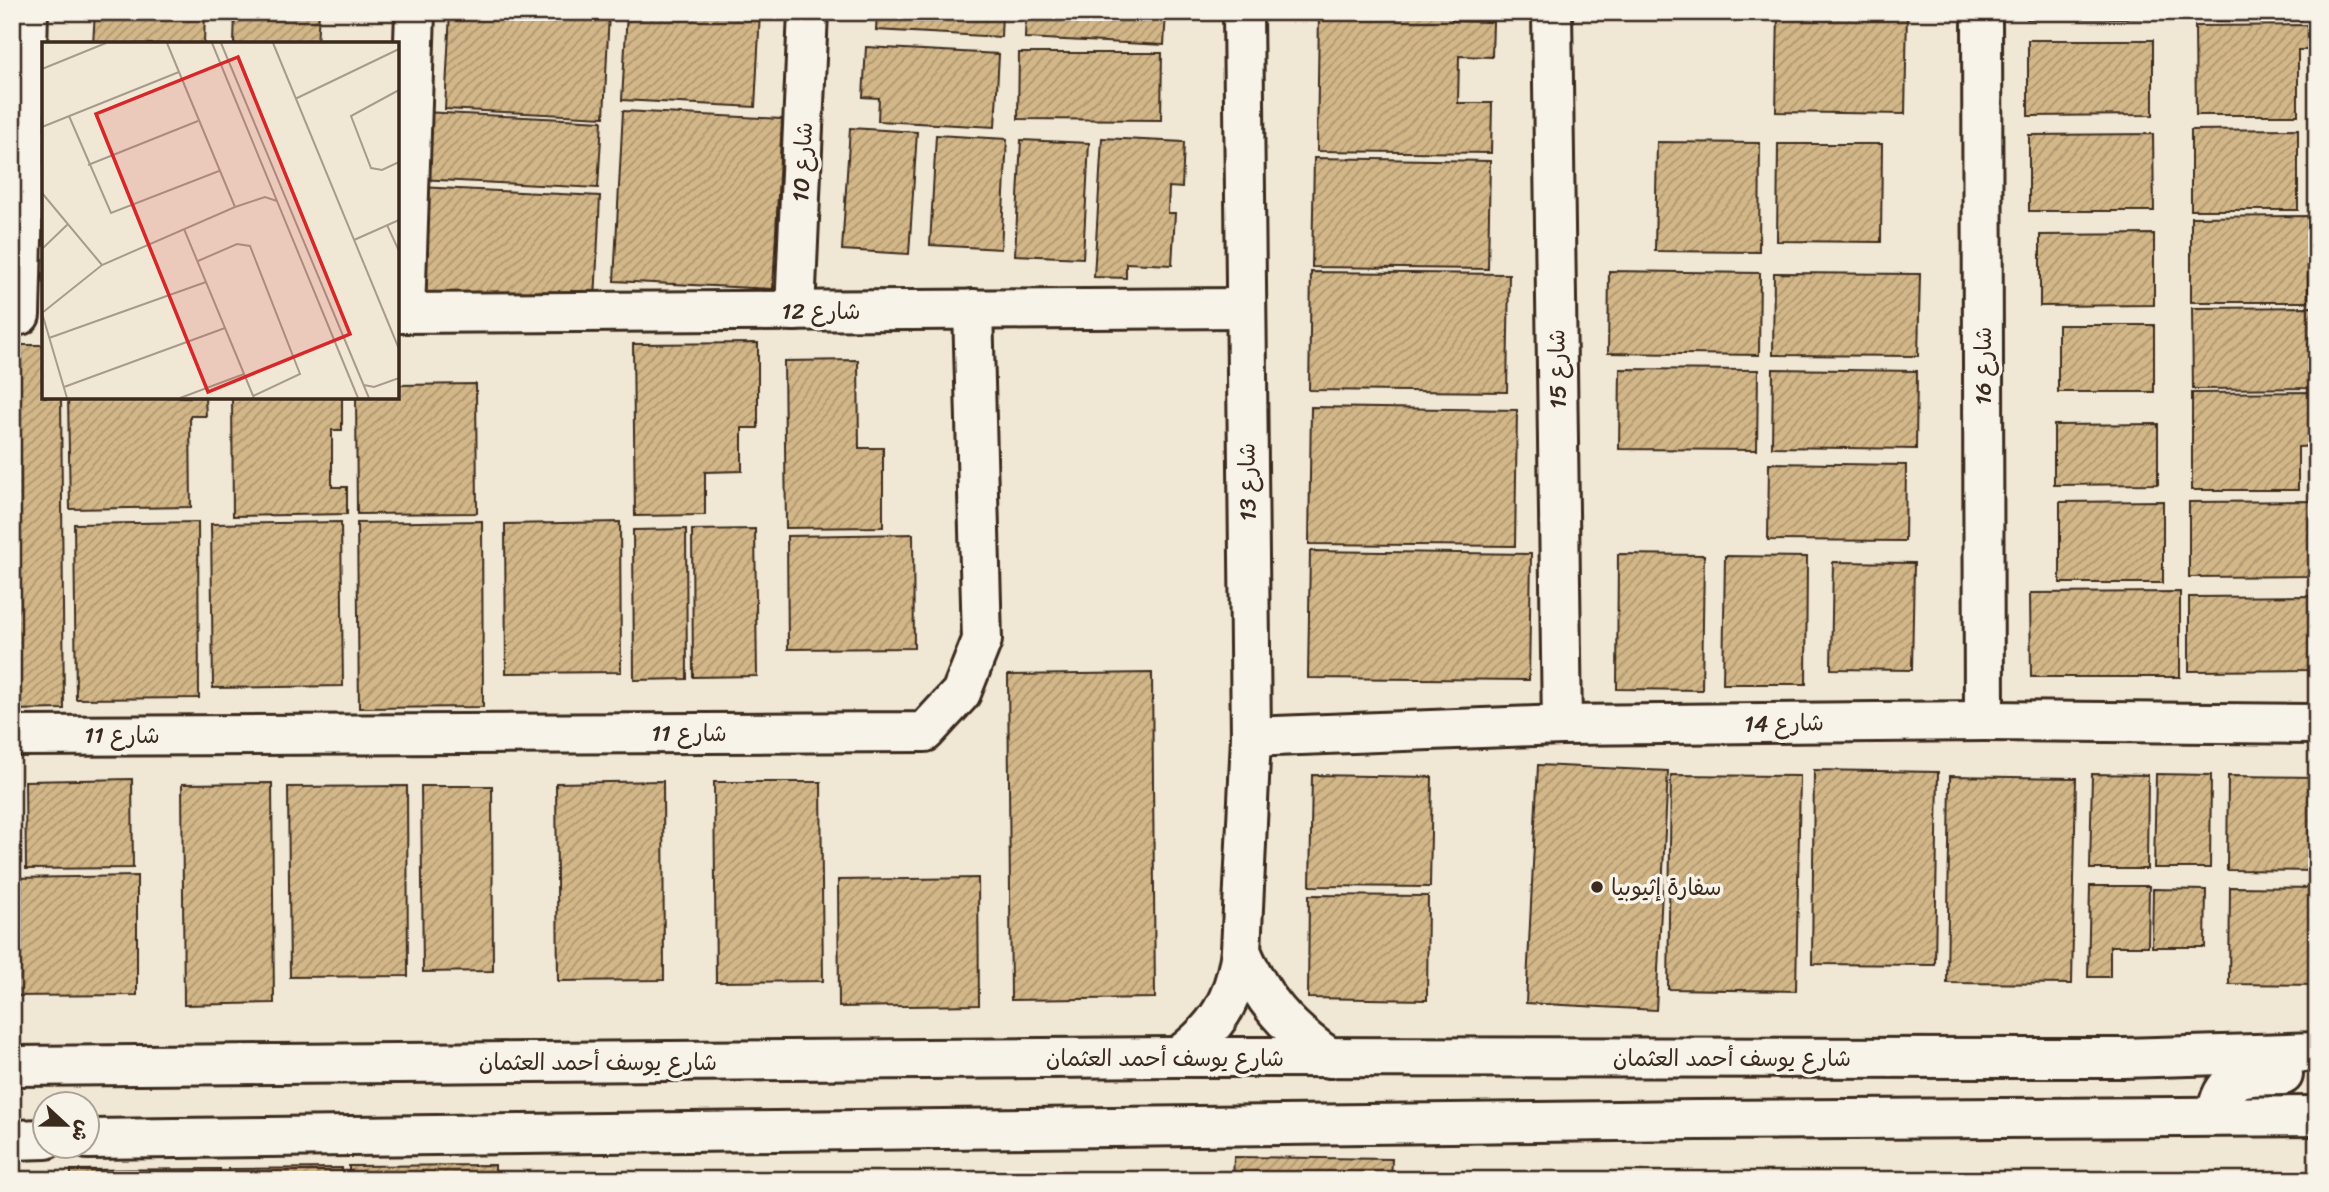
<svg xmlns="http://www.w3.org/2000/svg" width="2329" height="1192" font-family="Sriracha,'Playpen Sans Arabic',sans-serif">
  <defs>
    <pattern id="building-hatch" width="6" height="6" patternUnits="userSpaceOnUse" patternTransform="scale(1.75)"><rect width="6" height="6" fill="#d3b788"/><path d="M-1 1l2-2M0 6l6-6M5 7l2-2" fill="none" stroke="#ac956f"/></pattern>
  </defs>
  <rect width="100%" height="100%" fill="#f0e7d5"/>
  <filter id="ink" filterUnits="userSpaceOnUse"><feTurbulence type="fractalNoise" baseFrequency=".0143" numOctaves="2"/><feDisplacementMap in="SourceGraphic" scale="14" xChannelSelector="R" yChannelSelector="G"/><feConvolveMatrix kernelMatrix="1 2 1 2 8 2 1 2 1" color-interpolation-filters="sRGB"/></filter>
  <g filter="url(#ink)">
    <g fill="url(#building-hatch)" stroke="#3b2a1e" stroke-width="2">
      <path d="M95,12H205L204,44H93Z"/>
      <path d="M235,12H319L317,44H234Z"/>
      <path d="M450,12H609L604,117L445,109Z"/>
      <path d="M627,12H760L755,107L622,100Z"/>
      <path d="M877,12H1002L1001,37L876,30Z"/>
      <path d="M1026,12H1166L1164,45L1025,38Z"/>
      <path d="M1319,12H1452V21L1493,22L1492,57L1459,56L1458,103H1492L1491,153L1317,151Z"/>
      <path d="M1778,12H1907L1905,114L1776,112Z"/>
      <path d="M2027,12H2159V18L2027,19Z"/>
      <path d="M2199,12H2302V20L2199,21Z"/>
      <path d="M2317,25V50H2298V115H2196L2195,26Z"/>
      <path d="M2028,40H2153V115L2028,116Z"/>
      <path d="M866,47L999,54L995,127L878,121L879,98L863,97Z"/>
      <path d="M1019,53H1162L1161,120L1018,119Z"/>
      <path d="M623,111L782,119L773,289L614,281Z"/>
      <path d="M423,112L602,121L598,188L419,179Z"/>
      <path d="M850,128L917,132L909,254L842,250Z"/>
      <path d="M2298,129V210H2191V130Z"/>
      <path d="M2153,134L2154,211H2029V135Z"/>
      <path d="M936,135L1007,139L1001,249L930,245Z"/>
      <path d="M1102,138L1184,142L1182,188L1169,187L1168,213H1175L1172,265L1126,263V278L1094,277Z"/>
      <path d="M1021,140L1089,143L1083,258L1015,255Z"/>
      <path d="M1657,142L1760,143L1759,252L1655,251Z"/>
      <path d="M1778,144H1882L1881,242L1777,241Z"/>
      <path d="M1314,158L1490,161L1488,269L1312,267Z"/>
      <path d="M419,187L600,196L595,302L413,293Z"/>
      <path d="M2308,216V302H2191V217Z"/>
      <path d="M2154,234V305L2040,306V235Z"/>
      <path d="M1609,271L1760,273L1759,355L1608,353Z"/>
      <path d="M1311,272L1509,274L1507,392L1309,390Z"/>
      <path d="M1774,273L1920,274L1918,356L1773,355Z"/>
      <path d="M2317,307V388L2193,389L2192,308Z"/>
      <rect x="2058" y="325" width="96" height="67"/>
      <path d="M758,343V428H742V471L705,472V515L635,516L633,344Z"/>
      <path d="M12,345H44V397H61L64,709L12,710Z"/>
      <path d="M858,360L859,448H883V527L786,528L784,361Z"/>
      <path d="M1620,369L1758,370L1757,450L1619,449Z"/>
      <path d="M1773,369L1917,371L1916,449L1772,447Z"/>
      <path d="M476,384L477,513L357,514L356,397H397V385Z"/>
      <path d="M2317,392V446L2298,447V490H2192V393Z"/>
      <path d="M68,397H205L206,416H190L191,507L70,509Z"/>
      <path d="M232,397H342V430H332V487H347V514L233,516Z"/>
      <path d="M1311,407L1517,410L1515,546L1309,544Z"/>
      <path d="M2158,424V484L2054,485V425Z"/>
      <path d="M1769,463L1906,465L1905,541L1768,540Z"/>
      <path d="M2163,501V583H2060V502Z"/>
      <path d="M2317,501V576L2189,577V502Z"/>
      <path d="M482,521L483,707L359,708L357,523Z"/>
      <path d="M198,522L199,698L76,699L74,524Z"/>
      <path d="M341,522L343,686L213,688L211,524Z"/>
      <path d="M620,522L621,672L506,673L505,524Z"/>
      <path d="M686,529L687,679L634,680L633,530Z"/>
      <path d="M755,529L757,676L693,677L692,530Z"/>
      <path d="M913,534L914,648L788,649L787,536Z"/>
      <path d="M1310,551L1531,554L1529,680L1308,678Z"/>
      <path d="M1618,554L1704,555L1702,690L1617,689Z"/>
      <path d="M1725,556L1807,557L1806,684H1723Z"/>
      <path d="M1833,562L1914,563L1912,670L1831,669Z"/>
      <path d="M2180,592V677H2031L2030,593Z"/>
      <path d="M2317,596V670L2189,671V597Z"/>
      <path d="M1152,673L1155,998L1011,1000L1008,675Z"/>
      <path d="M1538,765L1668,771L1656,1010L1526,1003Z"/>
      <path d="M1814,770L1938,772L1935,965L1812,964Z"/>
      <path d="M2092,774L2148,775L2147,869H2090Z"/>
      <path d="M2156,774L2211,775L2210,868H2154Z"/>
      <path d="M1312,775L1432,777L1430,887L1310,886Z"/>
      <path d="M1671,775L1800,776L1796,991L1668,989Z"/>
      <path d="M1950,776L2076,778L2072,984L1947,983Z"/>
      <path d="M2228,776L2317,777V871L2227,870Z"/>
      <path d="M132,779L133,868L26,869L25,781Z"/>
      <path d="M663,781L664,980L558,981L556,783Z"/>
      <path d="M714,782H821L823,981L716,982Z"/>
      <path d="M272,783L274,1003L184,1005L182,784Z"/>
      <path d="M407,786L408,976L290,977L288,787Z"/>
      <path d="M421,786H492L493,971L423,972Z"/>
      <path d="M137,876V995L12,996V878Z"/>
      <path d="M978,878L979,1005L839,1007L838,880Z"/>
      <path d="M2090,886H2149L2148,946H2110V977H2088Z"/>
      <path d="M2230,887L2317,888V985L2229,984Z"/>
      <path d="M2153,889L2206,890L2205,947H2152Z"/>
      <path d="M1309,895L1428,896L1427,1000L1308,998Z"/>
      <path d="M1234,1157L1392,1159L1391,1180H1233Z"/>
      <path d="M495,1165V1180H349V1166Z"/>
      <path d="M342,1168V1180H228V1169Z"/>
      <path d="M220,1169V1180H71V1170Z"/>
    </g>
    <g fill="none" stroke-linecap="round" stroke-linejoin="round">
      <defs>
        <g id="minor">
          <path d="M1552,12L1562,725"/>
          <path d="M1982,12L1984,721"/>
          <path d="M795,311L808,12"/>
          <path d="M397,313L1245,308"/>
          <path d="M405,313L415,12"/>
          <path d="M20,315L28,12"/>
          <path d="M12,736L925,732L961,693L982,640L973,309"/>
          <path d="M1251,737L1562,725L1984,721L2317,724"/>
          <path d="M1241,951C1262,1000 1287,1028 1330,1058"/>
          <path d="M1178,1057C1218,1027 1234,1001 1241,951L1251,737L1243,12"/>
          <path d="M12,1066L1178,1057L2123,1058L2317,1052"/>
          <path d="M2228,1116L2219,1103C2229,1070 2255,1076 2283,1075"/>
          <path d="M88,1139L1697,1120L2317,1116"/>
          <path d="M12,1140L46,1139"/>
        </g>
      </defs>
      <use href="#minor" stroke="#3b2a1e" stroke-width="44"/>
      <use href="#minor" stroke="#f7f3e8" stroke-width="38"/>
    </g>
  </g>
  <circle fill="#3b2a1e" stroke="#f7f3e8" stroke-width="2.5" cx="1597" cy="887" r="7"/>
  <g text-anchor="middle" stroke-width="7" stroke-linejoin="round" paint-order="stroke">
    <g font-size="23" fill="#3b2a1e" stroke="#f7f3e8">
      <text transform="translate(802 162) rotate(-87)" y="8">شارع 10</text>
      <text x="821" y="319">شارع 12</text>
      <text transform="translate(1983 366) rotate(-90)" y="8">شارع 16</text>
      <text transform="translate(1557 369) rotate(-91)" y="8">شارع 15</text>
      <text transform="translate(1247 482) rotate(-91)" y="8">شارع 13</text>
      <text transform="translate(1784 723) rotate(-1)" y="8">شارع 14</text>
      <text x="689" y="741">شارع 11</text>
      <text x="122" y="743">شارع 11</text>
      <text x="1165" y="1066">شارع يوسف أحمد العثمان</text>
      <text x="1732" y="1066">شارع يوسف أحمد العثمان</text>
      <text x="598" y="1070">شارع يوسف أحمد العثمان</text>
    </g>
    <g font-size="23" fill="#3b2a1e" stroke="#f7f3e8" text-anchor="start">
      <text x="1611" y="895">سفارة إثيوبيا</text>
    </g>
  </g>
  <g transform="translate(42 42)">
    <rect width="357" height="357" fill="#f0e7d5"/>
    <path fill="none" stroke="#a89b8c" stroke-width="2" d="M125,1L193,165M170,1L316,356M179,1L327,356M231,1L357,307M0,27L64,1M357,48L309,74L329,126L340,128L357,120M253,57L357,7M27,74L69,171L177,129M0,85L137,30M46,123L156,79M0,151L60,223M345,183L357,209M142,187L212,356M312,198L357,178M0,207L26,182M156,219L195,202L208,204L258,332L211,354M0,271L60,223L193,165L223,155L235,159M0,271L25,356M7,296L164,240M322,343L332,345L357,336M22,345L183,286M138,356L202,332"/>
    <path fill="#d62828" fill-opacity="0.15" stroke="#d62828" stroke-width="3.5" d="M196,15L308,292L166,350L54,72Z"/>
    <rect width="357" height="357" fill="none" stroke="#3b2a1e" stroke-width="3.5"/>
  </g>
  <rect width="2329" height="1192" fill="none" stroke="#f7f3e8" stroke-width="42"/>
  <rect x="21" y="21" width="2287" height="1150" fill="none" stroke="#3b2a1e" stroke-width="2.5" filter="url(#ink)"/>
  <g transform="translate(66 1125) rotate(112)"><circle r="33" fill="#f7f3e8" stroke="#aca397" stroke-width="2"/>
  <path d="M0-5L12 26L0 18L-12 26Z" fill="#3b2a1e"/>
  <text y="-10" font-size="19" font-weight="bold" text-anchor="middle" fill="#3b2a1e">ش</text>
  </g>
</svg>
